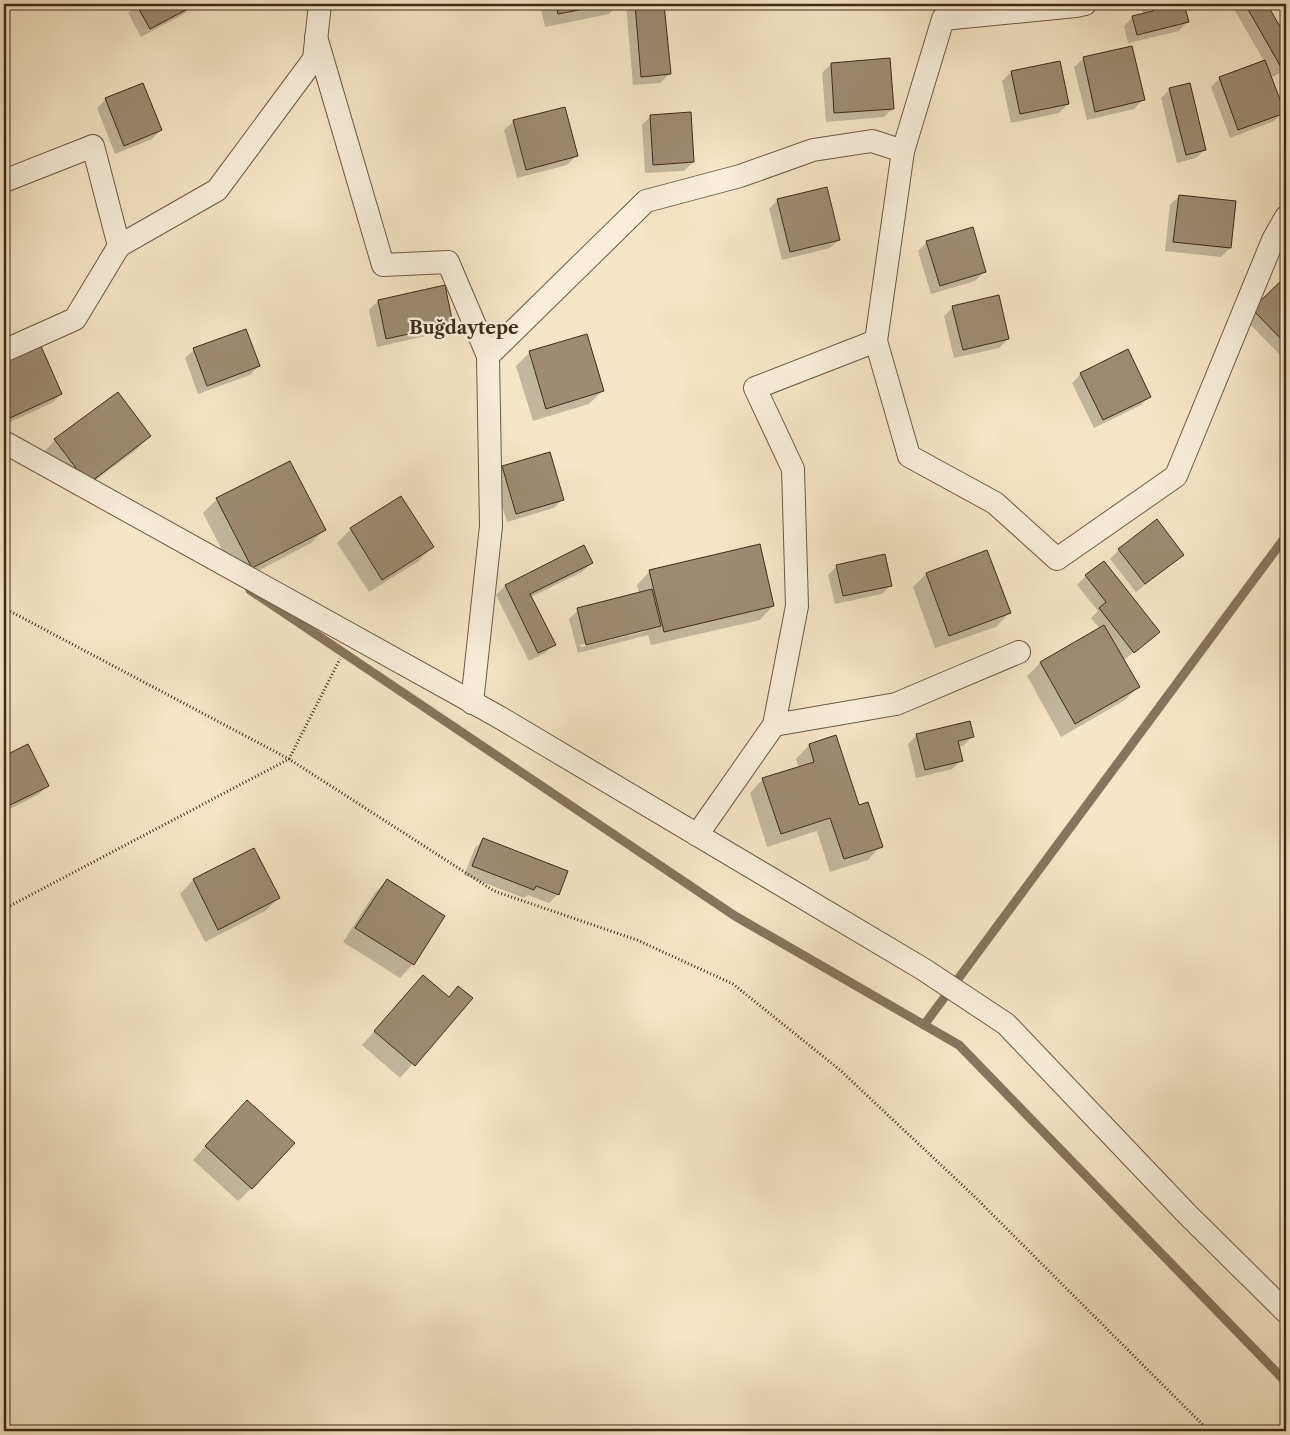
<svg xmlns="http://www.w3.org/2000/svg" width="1290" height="1435" font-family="'Libre Caslon Text',serif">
  <rect width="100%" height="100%" fill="#f6e5c6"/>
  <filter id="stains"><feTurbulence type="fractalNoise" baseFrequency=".004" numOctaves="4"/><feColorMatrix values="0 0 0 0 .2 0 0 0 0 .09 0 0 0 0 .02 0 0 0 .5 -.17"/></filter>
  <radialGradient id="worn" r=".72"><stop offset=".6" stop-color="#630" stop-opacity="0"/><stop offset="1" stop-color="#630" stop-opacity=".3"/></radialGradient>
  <g fill="#0003" fill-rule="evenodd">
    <path d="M137,4H193V5L184,14L141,37L128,13Z"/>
    <path d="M540,4H619L609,14L545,27Z"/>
    <path d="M626,4H663L669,74L660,83L633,85Z"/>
    <path d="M1148,4H1183L1187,22L1179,31L1128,43L1124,26L1133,17L1143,14L1142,10Z"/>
    <path d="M1231,4H1266L1286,39V69L1273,77L1268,72L1283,112L1274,121L1230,138L1211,87L1220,78L1264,61Z"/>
    <path d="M1131,48L1143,100L1134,109L1087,120L1074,67L1083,59Z"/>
    <path d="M831,64L893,108L884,117L826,122L822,73Z"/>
    <path d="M1011,72L1068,104L1059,113L1011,123L1002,81Z"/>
    <path d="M1170,89L1205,149L1196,158L1177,163L1161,98Z"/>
    <path d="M106,99L161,130L152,139L115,154L97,108Z"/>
    <path d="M564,108L576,156L567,165L517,178L504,130L513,122Z"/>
    <path d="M651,116L693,162L684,171L645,173L642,125Z"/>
    <path d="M1179,196L1230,248L1221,257L1165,251L1170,205Z"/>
    <path d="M778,200L839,240L830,248L782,260L769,209Z"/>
    <path d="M927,242L984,272L975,281L931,294L918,251Z"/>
    <path d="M1286,277V357L1284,359L1244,318Z"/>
    <path d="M378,301L452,323L443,332L377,347L369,310Z"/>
    <path d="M953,307L1008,339L999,348L954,358L944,316Z"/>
    <path d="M39,346L61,394L52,403L4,425V362Z"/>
    <path d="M194,350L259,366L250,375L198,394L185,358Z"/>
    <path d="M530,352L602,391L589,404L533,421L516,366Z"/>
    <path d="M1081,374L1150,396L1141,405L1094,428L1072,383Z"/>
    <path d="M150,436L136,450L74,496L42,454L55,440Z"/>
    <path d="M550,453L563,499L554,508L507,522L493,476L502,467Z"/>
    <path d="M401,498L432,547L419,561L369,592L337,543L351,529Z"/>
    <path d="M217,499L324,530L311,543L238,581L203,513Z"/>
    <path d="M583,547L591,563L582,572L531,597L554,644L545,653L529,661L496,595L505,586Z"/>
    <path d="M1119,550L1183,555L1136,592L1110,559Z"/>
    <path d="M837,566L891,585L882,594L835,604L828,575Z"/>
    <path d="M650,571L773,606L760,620L651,645L648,635L578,653L569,619L578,610L639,594L637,585ZM647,628V631L581,647L580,645Z"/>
    <path d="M926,574L1009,613L996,627L935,648L913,587Z"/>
    <path d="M1086,576L1158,632L1123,661L1138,687L1125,700L1061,737L1027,676L1040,663L1100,629L1091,618L1098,611L1077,585Z"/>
    <path d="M917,735L972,737L963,746L958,747L961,761L952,769L916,778L908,744Z"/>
    <path d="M836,737L858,807L881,846L868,860L830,872L817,831L767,847L750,793L763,779L799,768L796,759L809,745Z"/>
    <path d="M28,746L48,785L39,794L4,812V758Z"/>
    <path d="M484,839L558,894L549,903L528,895L524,898L464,875L475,848Z"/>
    <path d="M254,849L279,898L265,911L205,942L180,894L193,880Z"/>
    <path d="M387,880L413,964L400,978L343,942L374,894Z"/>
    <path d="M423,977L448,998L458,988L471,999L400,1078L362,1045Z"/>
    <path d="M234,1115L252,1188L238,1201L193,1160Z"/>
  </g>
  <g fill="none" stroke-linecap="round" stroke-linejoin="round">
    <g stroke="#87745c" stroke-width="9">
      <path d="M250,590L735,916L959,1045L1286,1382"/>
      <path d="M924,1025L1286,536"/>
    </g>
  </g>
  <g fill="#9e8b72" stroke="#3e2a17">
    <path d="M136,4H194L195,5L150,29Z"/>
    <path d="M556,4H610L558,14Z"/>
    <path d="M635,4H664L671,74L641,77Z"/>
    <path d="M1151,4H1184L1189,22L1137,35L1132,16L1153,11Z"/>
    <path d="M1245,4H1267L1286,37V66L1282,69Z"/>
    <path d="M1132,46L1145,100L1095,112L1083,57Z"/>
    <path d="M890,58L894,109L834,113L831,63Z"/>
    <path d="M1265,60L1285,113L1238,130L1219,77Z"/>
    <path d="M1060,61L1069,104L1020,114L1011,71Z"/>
    <path d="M143,83L162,130L124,146L105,98Z"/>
    <path d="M1190,83L1206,150L1186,155L1169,88Z"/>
    <path d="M565,107L578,156L526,170L513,120Z"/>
    <path d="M691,112L694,162L653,165L650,115Z"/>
    <path d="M827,187L840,240L790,252L777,199Z"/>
    <path d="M1179,195L1236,201L1231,248L1173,242Z"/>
    <path d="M973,227L986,272L940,286L926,241Z"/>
    <path d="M1286,276V344L1252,309Z"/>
    <path d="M445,285L453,324L386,339L378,300Z"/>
    <path d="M999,295L1009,339L963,350L952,306Z"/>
    <path d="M246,329L260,366L207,386L193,348Z"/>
    <path d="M587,334L604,391L546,409L529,351Z"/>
    <path d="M40,344L62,394L10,418L4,404V361Z"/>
    <path d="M1128,349L1151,397L1103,420L1080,373Z"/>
    <path d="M118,392L151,436L88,484L54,439Z"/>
    <path d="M550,452L564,500L516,514L502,466Z"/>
    <path d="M290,461L326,530L252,568L216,498Z"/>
    <path d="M401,496L434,547L382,580L350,528Z"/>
    <path d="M1157,519L1184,555L1145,584L1118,549Z"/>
    <path d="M760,544L774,606L664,632L649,570Z"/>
    <path d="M584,545L593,563L530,594L556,645L538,653L505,585Z"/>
    <path d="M987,550L1011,613L949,636L926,573Z"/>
    <path d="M885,554L892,586L843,596L836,565Z"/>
    <path d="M1104,561L1160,632L1134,653L1099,608L1106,602L1085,575Z"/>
    <path d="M652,589L661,626L586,645L577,608Z"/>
    <path d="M1104,625L1140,687L1075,724L1040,662Z"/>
    <path d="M970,721L974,737L958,741L963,761L925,770L916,734Z"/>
    <path d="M836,735L859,805L868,802L883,847L844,859L830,818L781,834L762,778L814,762L809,744Z"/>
    <path d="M28,744L49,786L4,808V756Z"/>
    <path d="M483,838L568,871L559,895L536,886L534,890L472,866Z"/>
    <path d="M254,848L280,898L218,930L193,879Z"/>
    <path d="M387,879L445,916L414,965L355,928Z"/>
    <path d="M423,975L449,997L458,986L473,998L415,1066L374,1031Z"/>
    <path d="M247,1100L295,1143L252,1189L205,1146Z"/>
  </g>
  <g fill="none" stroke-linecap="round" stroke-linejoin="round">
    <defs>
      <g id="minor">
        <path d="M1085,4L1076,6L943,19L903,151L876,341L909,456L995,503L1057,559L1176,476L1273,240L1286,217"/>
        <path d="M316,37L383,265L448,262L488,356"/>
        <path d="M4,181L93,146L119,246L75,319L8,349L4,348"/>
        <path d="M119,246L217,190L314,59L320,4"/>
        <path d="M4,442L499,717L923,969L1006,1024L1187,1214L1286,1312"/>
        <path d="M472,703L491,526L488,356L646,201L740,176L813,150L872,141L903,151"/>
        <path d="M774,725L896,704L1019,652"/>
        <path d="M697,835L774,725L797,606L793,469L755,388L876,341"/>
      </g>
    </defs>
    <use href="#minor" stroke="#6c5943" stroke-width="24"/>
    <g stroke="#3e2a17" stroke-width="3" stroke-dasharray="1 2.5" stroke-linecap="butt">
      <path d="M4,608L289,759L494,891L637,940L733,984L840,1070L975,1197L1209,1431"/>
      <path d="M4,909L289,759L340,659"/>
    </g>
    <use href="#minor" stroke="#f9eeda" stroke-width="22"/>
  </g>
  <g text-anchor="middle" stroke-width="5" stroke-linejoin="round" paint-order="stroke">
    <g font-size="18" font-weight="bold" fill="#3e2a17" stroke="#f9eeda">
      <text x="464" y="334">Buğdaytepe</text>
    </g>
  </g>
  <rect width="1290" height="1435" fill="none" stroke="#f6e5c6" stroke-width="20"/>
  <rect x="5" y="5" width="1280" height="1425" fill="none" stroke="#3e2a17" stroke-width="2.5"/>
  <rect x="10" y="10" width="1270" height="1415" fill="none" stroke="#3e2a17"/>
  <rect width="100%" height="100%" filter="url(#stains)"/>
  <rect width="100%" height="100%" fill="url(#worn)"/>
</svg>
